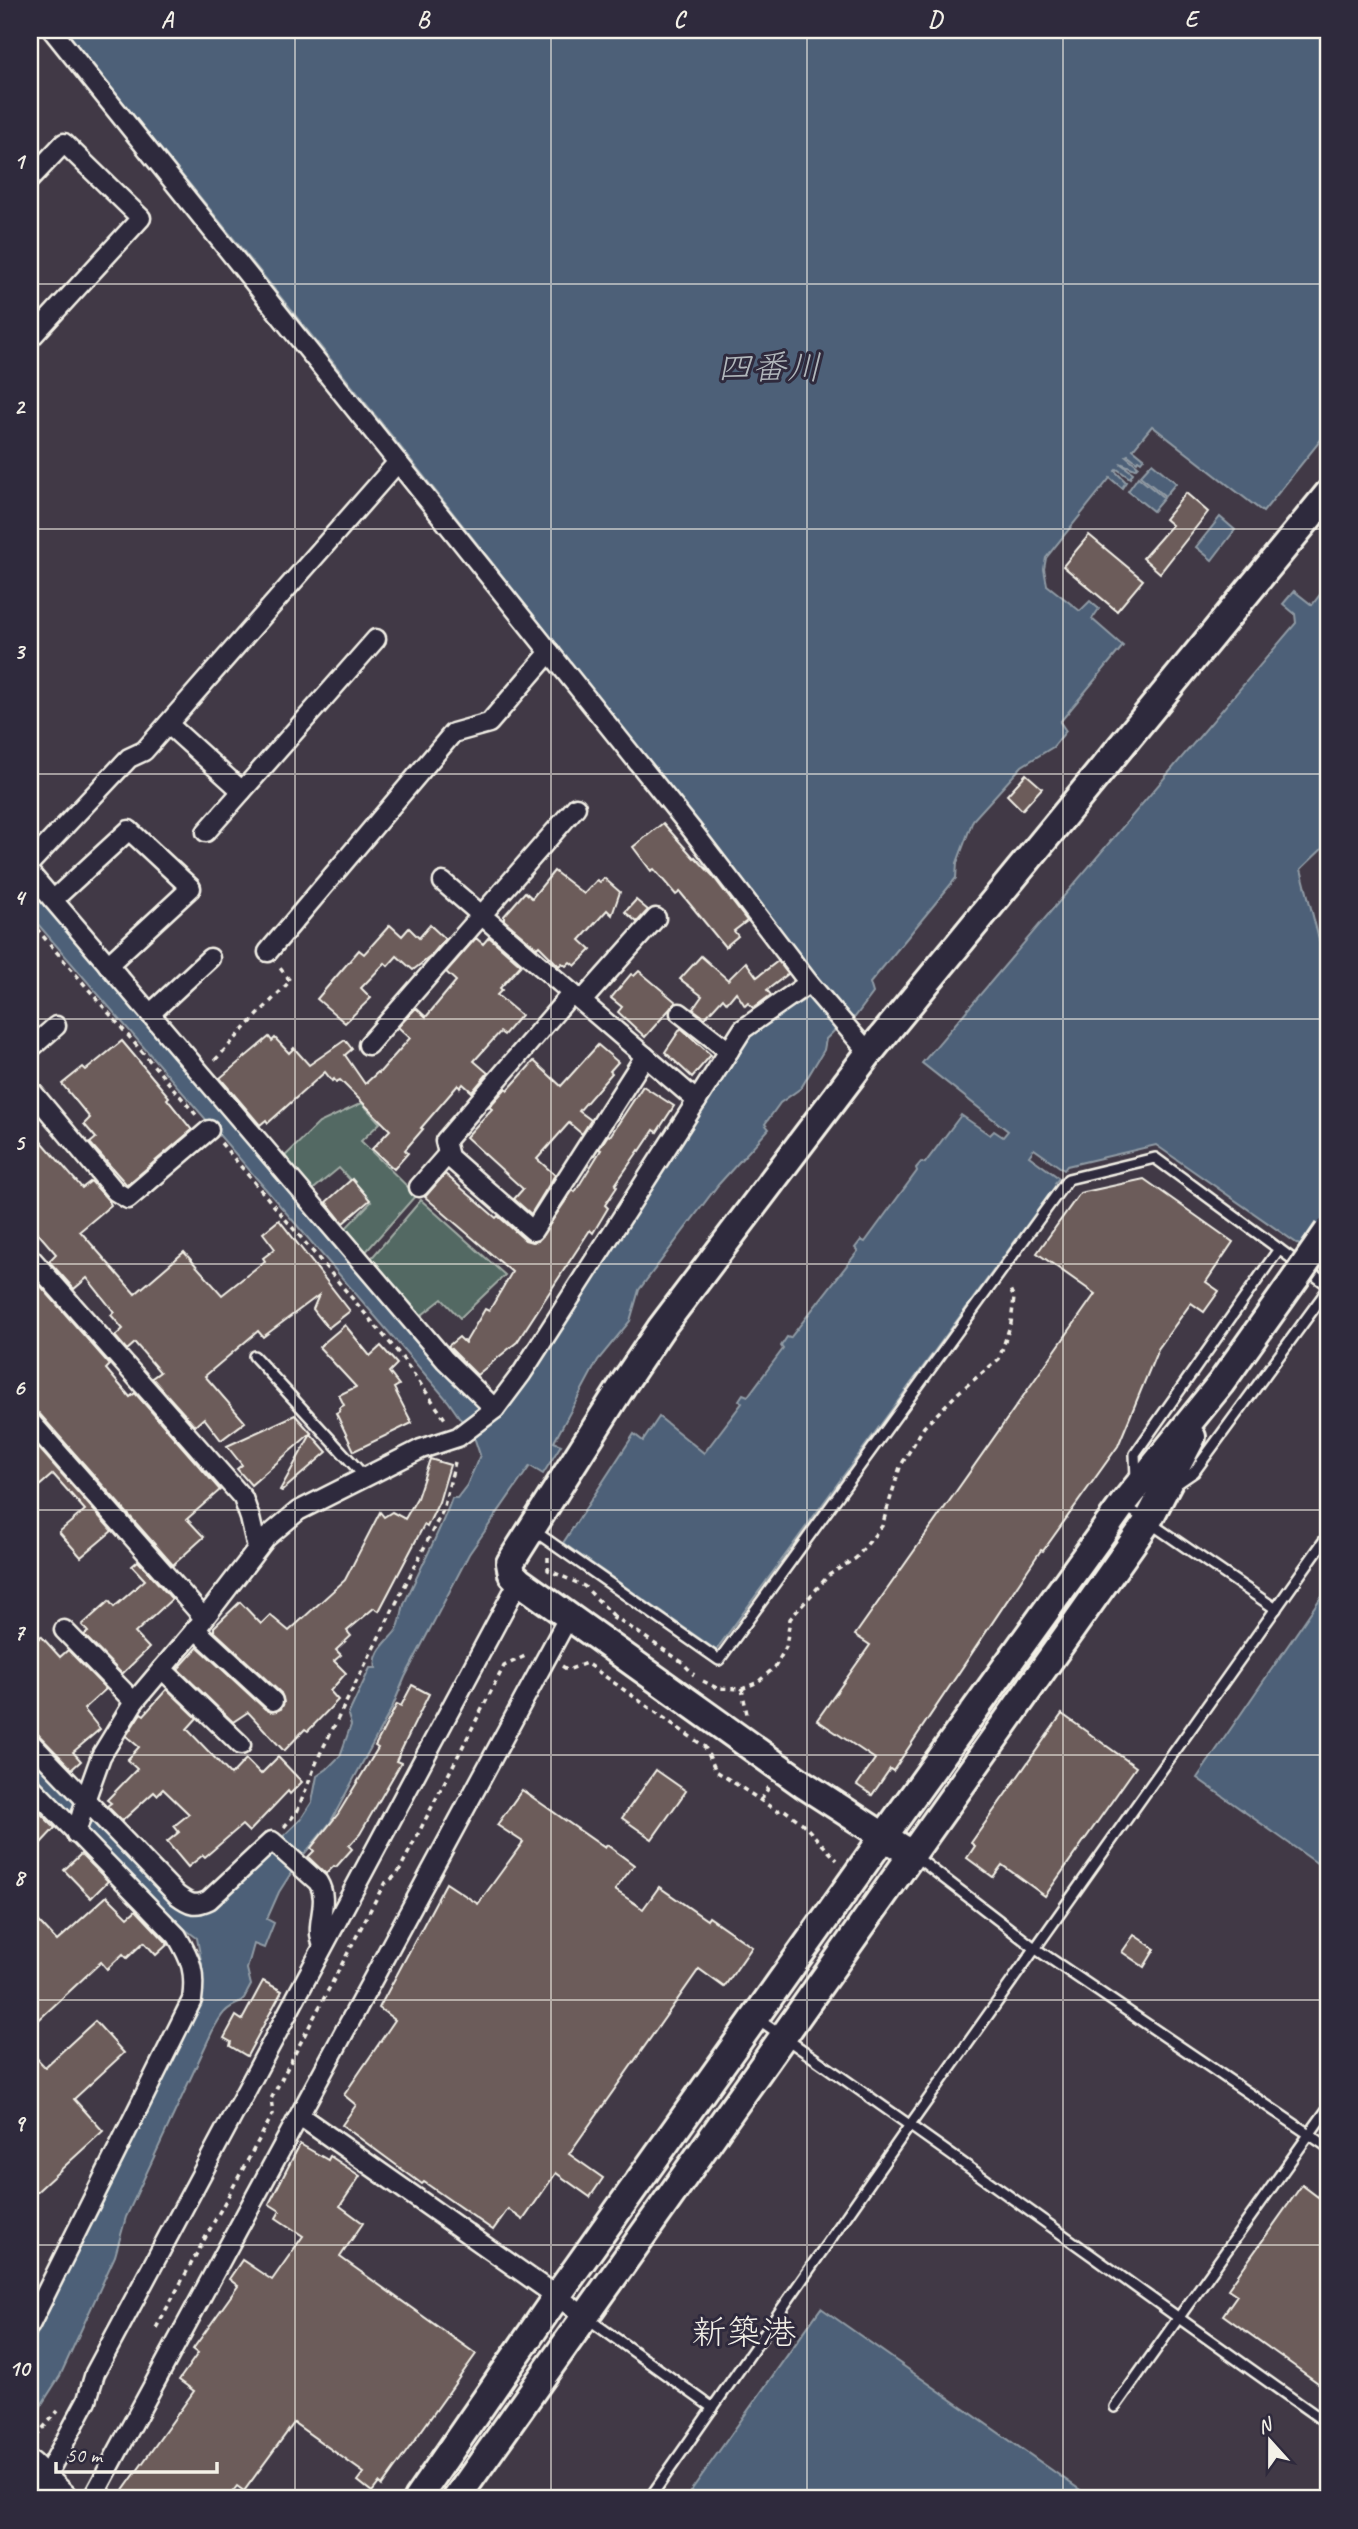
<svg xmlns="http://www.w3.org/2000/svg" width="1358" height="2529" font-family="Caveat,'Klee One',sans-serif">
  <rect width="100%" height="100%" fill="#413946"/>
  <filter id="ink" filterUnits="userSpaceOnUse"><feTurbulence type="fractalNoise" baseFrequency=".0143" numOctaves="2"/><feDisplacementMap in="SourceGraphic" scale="14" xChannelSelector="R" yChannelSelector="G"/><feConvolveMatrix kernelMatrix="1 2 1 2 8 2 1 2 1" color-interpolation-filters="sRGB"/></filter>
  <g filter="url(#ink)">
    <g fill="#526964" stroke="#a3ada6" stroke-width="2">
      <path d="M362,1103L380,1123L361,1141L416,1195L363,1255L342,1232L371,1202L339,1168L310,1192L282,1159L319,1123Z"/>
      <path d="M421,1200L505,1275L460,1318L442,1299L418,1318L369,1261Z"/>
    </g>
    <g fill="#4d6178" stroke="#909ba5" stroke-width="2">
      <path d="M63,30H1328V431L1263,512L1152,426L1133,449L1144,458L1141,462L1138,460L1137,462L1128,455L1126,456L1138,466L1135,469L1120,463L1133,473L1130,478L1117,469L1115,471L1126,482L1122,488L1110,478L1046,558L1044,569L1047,585L1080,611L1090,601L1099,609L1092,619L1123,646L1060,722L1066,731L1053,747L1022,766L973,820L957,863L956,878L870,983L873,993L855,1017L847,1018L826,1039L824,1050L801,1088L780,1103L765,1124L769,1129L718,1185L639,1290L630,1321L598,1360L554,1442L561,1445L543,1474L530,1466L469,1554L405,1677L392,1708L330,1823L300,1859L279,1892L267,1919L274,1923L264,1948L254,1944L247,1969L251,1985L242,2002C225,2007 220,2017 212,2032L126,2217L115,2256L60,2376L42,2404L30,2431V2348L164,2078L201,1999L203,1988L202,1966L197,1938L178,1924L30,1772V1746L187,1909L202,1914L212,1906L301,1819L312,1802L317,1776L327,1769L340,1756L351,1725L348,1715L370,1668H376C372,1653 387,1642 395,1632C402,1624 401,1611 405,1602C421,1567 439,1534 452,1498H457L467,1485L480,1455L475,1440L448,1401L30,915V886L496,1418L507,1408L751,1029L803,1001L821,985C573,663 322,343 63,30Z"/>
      <path d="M1152,463L1176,483L1165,496L1140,476Z"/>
      <path d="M1138,477L1164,498L1153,511L1128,491Z"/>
      <path d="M1220,517L1235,530L1212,560L1196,547Z"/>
      <path d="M1328,584V843L1301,869L1328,975V1265L1156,1145L1067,1166L1064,1170L1034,1149L1029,1156L1059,1178L1055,1183L1056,1185L716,1650L563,1543L634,1434L643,1441L659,1417L704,1453L742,1403L739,1400L743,1394L748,1396L783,1349L781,1346L787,1337L790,1338L858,1251L855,1248L861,1240L865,1242L917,1171L916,1168L921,1162L925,1163L961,1115L990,1135L994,1131L1003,1137L1008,1131L922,1063L1296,623L1295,614L1283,604L1294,591L1312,605Z"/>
      <path d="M1328,1587V1871L1197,1778Z"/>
      <path d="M821,2308L1093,2499H685Z"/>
    </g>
    <g fill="#6c5c5a" stroke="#f4f1e8" stroke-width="2">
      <path d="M1186,493L1208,512L1160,573L1143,558L1172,525L1165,519Z"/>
      <path d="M1089,535L1143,580L1117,611L1063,566Z"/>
      <path d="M1026,774L1042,788L1022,810L1007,795Z"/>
      <path d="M663,823L694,858L695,857L712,875L747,921L734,931L738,936L725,947L680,892L676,895L654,869L651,871L633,847Z"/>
      <path d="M554,871L584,894L597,880L600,882L604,878L620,892L612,915L607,910L580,940L591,950L575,966L570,962L566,966L562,963L559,966L539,946L537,948L504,920V916L525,892L532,898Z"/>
      <path d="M636,900L648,910L637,922L625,912Z"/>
      <path d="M390,925L402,936L409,928L419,938L430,925L445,939L430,957L413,970L397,956L388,966L385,963L361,988L371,998L345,1023L317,999L359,950L364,954Z"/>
      <path d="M489,937L521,965L500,988L502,990L497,995L521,1015L504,1035L500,1032L474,1061L488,1073L472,1092L463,1084L460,1088L458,1085L421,1128L423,1129L405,1150L408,1153L394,1169L372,1149L390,1130L340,1080L336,1082L334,1079L332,1081L325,1072L268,1123L266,1120L260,1125L220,1078L269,1037L272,1041L275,1038L289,1053L294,1048L309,1065L345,1040L352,1049L345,1055L365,1084L378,1072L379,1073L410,1038L398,1027L416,1008L426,1017L456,981L446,972L476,938L483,944Z"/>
      <path d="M701,956L728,980L746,962L757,977L778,961L788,974L767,990L771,995L753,1008L748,1003L745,1006L736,992L727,1003L723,998L705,1018L693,1009L702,996L680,979Z"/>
      <path d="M639,971L676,1002L645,1037L618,1012L622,1007L611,998L631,974L634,976Z"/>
      <path d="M681,1028L711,1055L692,1077L665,1052Z"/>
      <path d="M122,1041L169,1097L167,1099L192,1130L127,1185L90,1143L96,1138L84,1124L90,1118L62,1084L83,1067L86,1070Z"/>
      <path d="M598,1045L618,1062L610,1071L612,1073L579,1111L591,1120L582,1134L569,1123L537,1159L555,1175L531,1214L514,1199L523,1189L466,1137L492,1109L489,1107L506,1088L508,1090L534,1061L561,1086Z"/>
      <path d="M643,1086L674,1106L657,1132L654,1130L640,1151L639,1150L615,1185L617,1187L605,1205L608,1208L593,1233L590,1230L517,1342L477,1375L448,1346L459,1337L465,1343L485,1309L489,1311L512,1272L425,1197L445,1174L496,1218L498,1216L525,1240L532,1242L538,1241L573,1190L575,1192L601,1150L599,1149L608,1135L610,1136Z"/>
      <path d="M30,1128L82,1188L91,1181L109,1201L111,1205L80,1231L135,1294L184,1252L222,1295L265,1261L263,1258L275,1249L263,1233L279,1220L350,1311L328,1328L313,1309L319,1295L263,1337L258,1331L205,1376L245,1422L221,1440L204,1418L195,1426L152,1378L160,1372L135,1343L127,1350L115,1336L123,1329L111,1315L114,1312L87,1278L74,1289L49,1261L56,1254L30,1224Z"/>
      <path d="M352,1179L370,1200L343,1223L326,1202Z"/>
      <path d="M1144,1179L1233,1242L1206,1282L1219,1291L1204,1312L1191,1303L1158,1349L1118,1446L1043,1551L1041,1550L893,1771L890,1769L872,1795L857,1785L875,1759L817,1720L870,1645L855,1635L1095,1294L1037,1253L1080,1193Z"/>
      <path d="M31,1275L110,1365L106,1369L130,1397L135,1393L220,1490L187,1519L204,1537L173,1565L39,1413L30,1410Z"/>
      <path d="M345,1325L370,1356L381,1346L397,1364L389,1372L399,1385L394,1388L412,1423L354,1451L336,1413L340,1411L339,1408L344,1405L339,1395L356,1387L319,1347Z"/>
      <path d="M295,1415L311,1433L251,1485L237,1469L242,1465L227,1446Z"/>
      <path d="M311,1434L327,1452L282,1491L280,1490Z"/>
      <path d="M30,1438L112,1531L81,1557L59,1532L85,1510L53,1474L30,1494Z"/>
      <path d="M430,1459L450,1465L439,1502L427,1527L424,1525L379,1611L374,1608L347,1631L351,1636L336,1650L341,1655L334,1661L346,1673L330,1691L338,1700L308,1731L305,1729L284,1751L248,1712L233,1722L178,1669L198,1647L265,1709L271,1712L281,1709L284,1703L281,1693L214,1631V1627L240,1602L261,1624L270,1615L289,1631L345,1580L380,1512L384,1517L392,1512L405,1519L417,1498Z"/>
      <path d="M138,1561L172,1599L135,1633L149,1648L122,1674L84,1635L88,1632L82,1625L109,1601L114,1607L145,1580L132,1566Z"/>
      <path d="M41,1636L60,1657L68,1650L106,1689L84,1709L100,1729L73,1752L81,1761L72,1769L30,1726V1647Z"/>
      <path d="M412,1685L429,1694L396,1761L401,1763L360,1834L349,1846L352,1849L336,1867L334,1866L326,1874L308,1857L314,1851L311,1848L338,1814L378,1748L375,1746L397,1704L401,1706Z"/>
      <path d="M167,1689L197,1718L187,1729L231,1775L246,1759L261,1774L278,1757L302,1782L290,1794L288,1791L249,1832L242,1825L205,1857L203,1855L188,1867L167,1842L179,1832L174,1826L189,1814L163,1789L157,1795L154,1792L122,1821L107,1806L111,1803L107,1800L137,1769L127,1760L139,1747L126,1736L141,1713L144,1715Z"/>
      <path d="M1062,1714L1136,1767L1045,1896L1002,1865L993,1877L967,1858L975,1846L971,1843Z"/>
      <path d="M656,1770L686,1791L652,1839L622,1818Z"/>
      <path d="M522,1790L605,1848L607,1845L634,1865L615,1890L643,1909L659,1887L707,1920L709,1917L752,1947L724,1987L699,1969L569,2154L603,2178L590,2197L556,2173L523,2220L508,2209L493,2230L424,2182L422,2184L342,2125L356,2105L344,2095L395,2020L379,2008L446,1883L478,1904L523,1842L497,1825Z"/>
      <path d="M30,1803L55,1828L40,1844L30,1834Z"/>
      <path d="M81,1854L108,1881L91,1898L64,1870Z"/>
      <path d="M107,1896L128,1917L136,1910L168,1944L156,1955L144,1942L127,1958L123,1954L107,1969L101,1962L30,2028V1912L57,1941Z"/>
      <path d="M1134,1935L1155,1949L1144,1967L1122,1952Z"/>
      <path d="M263,1981L282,1991L247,2056L230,2046L231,2042L224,2038L236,2016L242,2020Z"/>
      <path d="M95,2021L124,2053L74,2099L103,2131L30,2198V2051L45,2067Z"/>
      <path d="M300,2144L328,2160L330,2156L360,2176L340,2206L363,2223L340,2257L476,2354L382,2486L379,2483L372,2492L358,2481L364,2473L294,2423L244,2491L237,2486L227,2499H117L194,2391L179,2380L198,2353L193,2349L238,2286L229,2279L242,2260L272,2280L303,2236L276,2218L280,2211L269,2204Z"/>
      <path d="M1328,2182V2390L1223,2315L1237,2295L1228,2289L1302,2185L1318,2197Z"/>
    </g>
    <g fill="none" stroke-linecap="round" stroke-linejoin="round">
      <defs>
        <g id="lane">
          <path d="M254,1356L365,1477"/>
          <path d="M1136,1478L1135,1454L1279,1249"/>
          <path d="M1178,1483L1194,1472L1328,1289"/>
          <path d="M1124,1505L1276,1609"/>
          <path d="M533,1530L719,1660L1068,1179L1155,1158L1328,1285"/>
          <path d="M915,1856L1036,1949L1328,2147"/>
          <path d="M756,2018C949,2150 1137,2290 1328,2424"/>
          <path d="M587,2318L713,2408"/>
          <path d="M1115,2407L1328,2108"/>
          <path d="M649,2499L910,2125L1328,1535"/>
        </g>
        <g id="street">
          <path d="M52,30L692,830L809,983L869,1053"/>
          <path d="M30,179L64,143L141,218L30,339"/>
          <path d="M168,724L242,791"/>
          <path d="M206,832L376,639"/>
          <path d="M30,863L129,758L144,751L398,462"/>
          <path d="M30,873L445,1360L495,1409"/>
          <path d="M443,882L697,1101"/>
          <path d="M53,900L129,830L191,888L108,965"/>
          <path d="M268,952L453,733L489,723L550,652"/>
          <path d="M572,993L445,1141L449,1157L533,1231L645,1056"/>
          <path d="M582,1001L656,918"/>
          <path d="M680,1013L729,1051"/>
          <path d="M150,1014L210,958"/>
          <path d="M368,1045L576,807"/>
          <path d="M30,1049L56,1026"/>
          <path d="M30,1089L115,1191L128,1199L209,1130"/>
          <path d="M419,1187L448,1154"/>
          <path d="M30,1257L243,1498L250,1518L257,1548"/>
          <path d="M30,1421L204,1618"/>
          <path d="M195,1629L273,1701"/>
          <path d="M64,1630L134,1702"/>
          <path d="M162,1669L241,1745"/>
          <path d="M30,1742L177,1895C189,1904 195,1907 209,1900L272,1841L318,1882C331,1903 313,1924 323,1945"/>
          <path d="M30,1785L177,1936C191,1960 196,1971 192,2000L30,2325"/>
          <path d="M76,1834L87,1795L101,1756L134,1702L200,1624L266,1538L298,1511L421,1449L458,1437L495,1409L522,1373L743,1029L809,983"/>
          <path d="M300,2116L586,2317"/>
          <path d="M34,2499L87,2400L95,2373L519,1581"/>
          <path d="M92,2499L569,1616"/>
        </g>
        <g id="secondary">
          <path d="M911,1854L803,1784L519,1581L512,1574L510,1563L624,1383L661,1328L869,1053L1328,494"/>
          <path d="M417,2499L557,2296L884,1836L1123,1504L1221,1383L1297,1276"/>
          <path d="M456,2499L1148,1521L1192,1437"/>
        </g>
        <path id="primary" d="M30,2466L64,2499"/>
      </defs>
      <use href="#lane" stroke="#f4f1e8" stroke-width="14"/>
      <use href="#street" stroke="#f4f1e8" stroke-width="23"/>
      <use href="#secondary" stroke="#f4f1e8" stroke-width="32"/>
      <use href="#primary" stroke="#f4f1e8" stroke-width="33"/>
      <g stroke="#f4f1e8" stroke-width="3.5" stroke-dasharray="5 5" stroke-linecap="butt">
        <path d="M30,921L197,1116"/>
        <path d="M215,1060L290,981L280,968"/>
        <path d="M221,1143L401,1356L447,1422"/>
        <path d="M548,1557V1570L584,1586L615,1617"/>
        <path d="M613,1620L615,1617L682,1662L694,1675"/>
        <path d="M562,1666L568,1670L586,1663L705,1747L716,1771L777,1811L783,1809L802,1823L837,1860"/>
        <path d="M703,1681L717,1688L742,1689L758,1682L775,1667L786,1647L790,1619L829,1575L856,1558L882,1526L900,1467L924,1427L959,1392L999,1359L1011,1323L1014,1298L1009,1287"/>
        <path d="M742,1689L747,1714"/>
        <path d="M761,1800L769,1787"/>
        <path d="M284,1827L297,1812L319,1756L443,1510L456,1458"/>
        <path d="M156,2328L273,2114L271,2099L384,1884L397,1875L504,1666L525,1656"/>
        <path d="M36,2436L58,2411"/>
      </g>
      <use href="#lane" stroke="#2f2a3d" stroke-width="9"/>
      <use href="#street" stroke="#2f2a3d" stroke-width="18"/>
      <use href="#secondary" stroke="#2f2a3d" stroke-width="26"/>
      <use href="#primary" stroke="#2f2a3d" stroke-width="28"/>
      <defs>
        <path id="secondary-bridge" d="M1297,1276L1328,1231"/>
      </defs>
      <use href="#secondary-bridge" stroke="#f4f1e8" stroke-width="32" stroke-linecap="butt"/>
      <use href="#secondary-bridge" stroke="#2f2a3d" stroke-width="26"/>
    </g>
  </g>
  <path fill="none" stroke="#f4f1e8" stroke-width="2" stroke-opacity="0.55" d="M295,30V2499M551,30V2499M807,30V2499M1063,30V2499M30,284H1328M30,529H1328M30,774H1328M30,1019H1328M30,1264H1328M30,1510H1328M30,1755H1328M30,2000H1328M30,2245H1328"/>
  <g text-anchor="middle" stroke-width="6" stroke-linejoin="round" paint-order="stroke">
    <g font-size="35" font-style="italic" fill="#b1b7bb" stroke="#2f2a3d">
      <text x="769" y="379">四番川</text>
    </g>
    <g font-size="35" fill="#f4f1e8" stroke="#2f2a3d">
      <text x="744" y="2344">新築港</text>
    </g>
  </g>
  <rect width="1358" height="2529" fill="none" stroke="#2f2a3d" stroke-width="77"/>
  <g transform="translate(1270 2441) rotate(339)" stroke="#2f2a3d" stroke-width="5" paint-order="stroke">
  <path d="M0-5L12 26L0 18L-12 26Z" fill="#f4f1e8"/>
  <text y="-10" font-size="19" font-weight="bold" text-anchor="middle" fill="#f4f1e8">N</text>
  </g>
  <path d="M56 2462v10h161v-10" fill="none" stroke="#f4f1e8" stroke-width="3.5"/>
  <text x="66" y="2462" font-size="21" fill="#f4f1e8" stroke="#2f2a3d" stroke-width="5" paint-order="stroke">50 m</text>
  <rect x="38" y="38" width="1282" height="2452" fill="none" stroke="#f4f1e8" stroke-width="2.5"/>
  <g font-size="23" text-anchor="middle" font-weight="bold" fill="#f4f1e8">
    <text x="167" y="27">A</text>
    <text x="423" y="27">B</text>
    <text x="679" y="27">C</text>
    <text x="935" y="27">D</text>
    <text x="1191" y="27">E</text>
    <text x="19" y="169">1</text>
    <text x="19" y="414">2</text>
    <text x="19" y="659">3</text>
    <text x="19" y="905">4</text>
    <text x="19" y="1150">5</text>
    <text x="19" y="1395">6</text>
    <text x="19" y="1640">7</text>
    <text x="19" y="1885">8</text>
    <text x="19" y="2131">9</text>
    <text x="19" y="2376">10</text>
  </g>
</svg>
